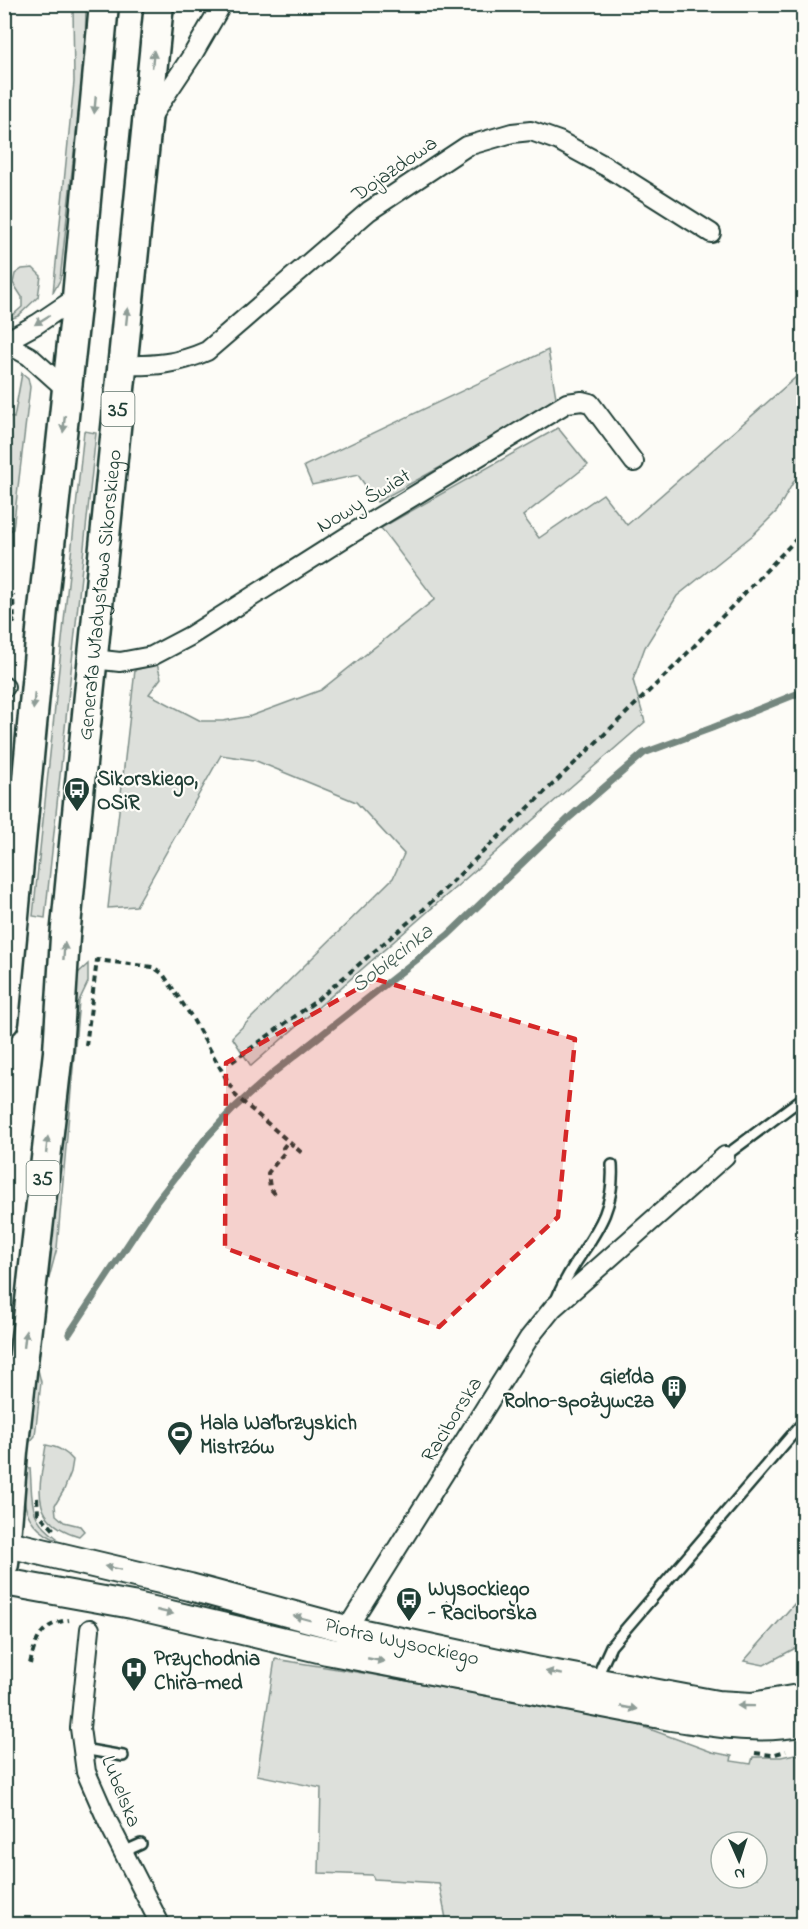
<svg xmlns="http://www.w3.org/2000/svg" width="808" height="1929" font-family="'Indie Flower',sans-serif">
  <rect width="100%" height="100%" fill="#fdfcf7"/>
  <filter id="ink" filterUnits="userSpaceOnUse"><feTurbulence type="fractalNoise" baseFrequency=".0167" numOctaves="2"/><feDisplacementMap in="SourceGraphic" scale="12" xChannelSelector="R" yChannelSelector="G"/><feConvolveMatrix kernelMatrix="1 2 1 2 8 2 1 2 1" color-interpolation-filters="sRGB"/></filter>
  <g filter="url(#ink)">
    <g fill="#dde0db" stroke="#7e8e88" stroke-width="1.5" fill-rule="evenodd">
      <path d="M73,5H86L85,53L60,280L53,293L74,82Z"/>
      <path d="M33,268L41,276L38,297L18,316L5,321V313L14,314L22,307V297L13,283L15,274L22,269Z"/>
      <path d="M548,350L557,403L377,502L358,475L312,485L304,466Z"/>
      <path d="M803,371V465L777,511L753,535L677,596L645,647L633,680L645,722L251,1066L232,1037L393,878L404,854L356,802L254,760L221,755L136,906L108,908L135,670L157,664L161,678L149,694L201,721H223L251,716L321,690L435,599L381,528L558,428L588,465L523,516L539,538L603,494L627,525Z"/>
      <path d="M22,373L28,378L30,387L13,529L5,534V416L14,418Z"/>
      <path d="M84,431L96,433L45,918L33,916Z"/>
      <path d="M88,964V982L79,1001L57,1248L41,1308L76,983L77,974Z"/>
      <path d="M36,1362L41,1382L35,1436L28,1444Z"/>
      <path d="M46,1445C58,1447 65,1451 73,1460L71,1472L64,1490L55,1505L56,1515L64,1522L80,1526L84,1531L79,1536C27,1521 40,1486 46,1445Z"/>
      <path d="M24,1466L30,1468C33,1501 27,1517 57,1538L54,1539C20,1522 23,1498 24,1466Z"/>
      <path d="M803,1594V1644L764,1665L744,1661Z"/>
      <path d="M275,1659L375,1675L633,1723L712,1752L732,1756L731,1761L751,1764L753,1757H781L795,1754L803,1756V1924H447L439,1883L374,1879L372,1875L319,1873L321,1788L257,1775ZM721,1842H757V1878H721Z"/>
    </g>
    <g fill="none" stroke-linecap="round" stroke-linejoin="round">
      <path stroke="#75877f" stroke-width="7" d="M69,1334L156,1202L206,1138L234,1108L273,1073L448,935L570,817L644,753L712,728L804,691"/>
      <defs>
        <g id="lane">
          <path d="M725,1156L804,1097"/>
          <path d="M557,1298C577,1247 616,1227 612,1165"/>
          <path d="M598,1681L601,1668L611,1646L804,1421"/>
          <path d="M83,1749L123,1756"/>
          <path d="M123,1852L141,1844"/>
        </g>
        <g id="street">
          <path d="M151,117L193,54L222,4"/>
          <path d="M4,342L37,324L77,297"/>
          <path d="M4,342L29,356L67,390"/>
          <path d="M122,365C154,366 178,364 207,351L369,211L467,146L512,133L531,131L559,141L605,166L711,233"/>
          <path d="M93,659L120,662L152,656L190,636L346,537L567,403L582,401L590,403L634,462"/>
          <path d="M4,688L5,687"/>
          <path d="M90,1629L80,1728L86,1772L108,1822L160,1924"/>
          <path d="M347,1641L353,1619L529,1338L553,1308L725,1156"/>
        </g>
        <g id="secondary">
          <path id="s1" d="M4,1543L190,1587L350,1630L535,1670L717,1704L752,1706L804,1697"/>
          <path d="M4,1582L132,1605L327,1651L671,1717C715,1723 759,1732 804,1722"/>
        </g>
        <g id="primary">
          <path d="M4,1022L43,609L77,297L104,4"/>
          <path id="s2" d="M4,1564L13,1452L58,1052L65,937L77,813L159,4"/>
        </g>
      </defs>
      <use href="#lane" stroke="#1f3d34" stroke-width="14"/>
      <use href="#street" stroke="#1f3d34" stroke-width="22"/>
      <use href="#secondary" stroke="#1f3d34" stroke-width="30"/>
      <use href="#primary" stroke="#1f3d34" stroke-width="33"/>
      <g stroke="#1f3d34" stroke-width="4" stroke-dasharray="6 4.5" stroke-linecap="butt">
        <path d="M4,609L14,622L13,595"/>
        <path d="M86,1046L97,960L153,967L163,974L191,1016L236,1096L303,1154"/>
        <path d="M232,1062L316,1001L424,909L676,665L804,531"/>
        <path d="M275,1194L270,1188L268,1173L284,1153L283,1148L288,1141"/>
        <path d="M37,1498L38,1513L54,1530"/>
        <path d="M30,1664C36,1638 41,1624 69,1620"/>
        <path d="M755,1753L772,1755L786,1751"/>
      </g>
      <use href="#lane" stroke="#fdfcf7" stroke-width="9"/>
      <use href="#street" stroke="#fdfcf7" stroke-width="18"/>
      <use href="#secondary" stroke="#fdfcf7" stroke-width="26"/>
      <use href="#primary" stroke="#fdfcf7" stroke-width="28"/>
    </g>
    <defs><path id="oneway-solid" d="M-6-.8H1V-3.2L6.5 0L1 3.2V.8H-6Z" transform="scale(1.5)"/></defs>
    <g fill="#8e9c96">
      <use href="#oneway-solid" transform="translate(153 59) rotate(-84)"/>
      <use href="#oneway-solid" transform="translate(95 105) rotate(95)"/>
      <use href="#oneway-solid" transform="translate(127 316) rotate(-84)"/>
      <use href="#oneway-solid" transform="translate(42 320) rotate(148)"/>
      <use href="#oneway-solid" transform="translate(64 424) rotate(96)"/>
      <use href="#oneway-solid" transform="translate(34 701) rotate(95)"/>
      <use href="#oneway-solid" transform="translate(64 951) rotate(-86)"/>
      <use href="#oneway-solid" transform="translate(47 1145) rotate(-84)"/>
      <use href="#oneway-solid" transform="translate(25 1339) rotate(-84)"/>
      <use href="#oneway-solid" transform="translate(113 1568) rotate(-168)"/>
      <use href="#oneway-solid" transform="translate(165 1612) rotate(13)"/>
      <use href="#oneway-solid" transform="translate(302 1618) rotate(-165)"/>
      <use href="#oneway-solid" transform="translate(376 1660) rotate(11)"/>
      <use href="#oneway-solid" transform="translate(554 1673) rotate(-170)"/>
      <use href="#oneway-solid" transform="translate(746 1706) rotate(-179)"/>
      <use href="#oneway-solid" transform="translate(629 1708) rotate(11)"/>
    </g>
  </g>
  <path fill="#d62828" fill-opacity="0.2" stroke="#d62828" stroke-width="4.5" stroke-dasharray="12 8" stroke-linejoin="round" d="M375,979L575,1039L558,1217L439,1327L225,1248L226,1063Z"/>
  <defs>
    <symbol id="bus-pin" viewBox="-11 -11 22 30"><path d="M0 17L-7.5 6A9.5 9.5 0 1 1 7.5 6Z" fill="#1f3d34" stroke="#fdfcf7"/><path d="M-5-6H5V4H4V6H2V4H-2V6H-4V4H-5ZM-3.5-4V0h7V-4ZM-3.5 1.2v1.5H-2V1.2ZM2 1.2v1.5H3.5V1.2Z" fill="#fff"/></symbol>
    <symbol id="building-pin" viewBox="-11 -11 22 30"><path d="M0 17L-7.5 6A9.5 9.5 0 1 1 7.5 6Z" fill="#1f3d34" stroke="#fdfcf7"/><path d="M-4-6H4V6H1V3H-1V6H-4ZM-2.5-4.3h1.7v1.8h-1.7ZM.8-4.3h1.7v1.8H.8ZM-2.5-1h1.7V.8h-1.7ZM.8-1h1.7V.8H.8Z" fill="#fff"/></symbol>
    <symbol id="stadium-pin" viewBox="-11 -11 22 30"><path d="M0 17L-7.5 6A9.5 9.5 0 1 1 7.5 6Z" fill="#1f3d34" stroke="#fdfcf7"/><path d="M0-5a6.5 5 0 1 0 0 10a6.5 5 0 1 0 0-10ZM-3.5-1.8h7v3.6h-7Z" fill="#fff"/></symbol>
    <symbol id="hospital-pin" viewBox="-11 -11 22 30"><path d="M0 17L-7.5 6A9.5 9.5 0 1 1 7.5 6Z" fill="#1f3d34" stroke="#fdfcf7"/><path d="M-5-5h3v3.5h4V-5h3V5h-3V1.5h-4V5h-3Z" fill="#fff"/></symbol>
  </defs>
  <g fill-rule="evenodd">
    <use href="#bus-pin" x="62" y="775" width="30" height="40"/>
    <use href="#building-pin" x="659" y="1373" width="30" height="40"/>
    <use href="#stadium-pin" x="165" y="1419" width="30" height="40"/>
    <use href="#bus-pin" x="394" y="1585" width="30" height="40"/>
    <use href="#hospital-pin" x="119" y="1655" width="30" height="40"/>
  </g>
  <g text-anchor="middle" stroke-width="4.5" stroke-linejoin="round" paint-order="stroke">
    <g fill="#fdfcf7" stroke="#62766e" stroke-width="1.5">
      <rect x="101.5" y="392" width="33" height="34" rx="4.5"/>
      <rect x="26.5" y="1161" width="33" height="34" rx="4.5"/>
    </g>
    <g font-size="20" font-weight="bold" fill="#1f3d34">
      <text x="118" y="416">35</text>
      <text x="43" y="1185">35</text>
    </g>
    <g font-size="21" fill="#1f3d34" stroke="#fdfcf7">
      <text transform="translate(394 168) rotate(-35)" y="7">Dojazdowa</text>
      <text transform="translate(363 500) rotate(-31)" y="7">Nowy Świat</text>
      <text dy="7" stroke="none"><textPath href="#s2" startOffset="974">Generała Władysława Sikorskiego</textPath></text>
      <text transform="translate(451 1419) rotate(-58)" y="7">Raciborska</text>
      <text dy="7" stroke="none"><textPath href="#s1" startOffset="410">Piotra Wysockiego</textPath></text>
      <text transform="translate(122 1791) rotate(68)" y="7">Lubelska</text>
    </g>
    <g font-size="21" font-weight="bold" fill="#1f3d34" stroke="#fdfcf7" text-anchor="start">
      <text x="97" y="785">Sikorskiego,<tspan x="97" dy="24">OSiR</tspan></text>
      <text x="654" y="1383" text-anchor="end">Giełda<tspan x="654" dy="24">Rolno-spożywcza</tspan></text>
      <text x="200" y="1429">Hala Wałbrzyskich<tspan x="200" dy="24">Mistrzów</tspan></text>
      <text x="428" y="1595">Wysockiego<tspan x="428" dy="24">- Raciborska</tspan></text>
      <text x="154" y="1665">Przychodnia<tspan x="154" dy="24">Chira-med</tspan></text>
    </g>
    <g font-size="22" font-style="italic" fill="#435c53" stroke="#fdfcf7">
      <text transform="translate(391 957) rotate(-38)" y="8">Sobięcinka</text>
    </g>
  </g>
  <rect width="808" height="1929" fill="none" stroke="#fdfcf7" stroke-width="24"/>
  <rect x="12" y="12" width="784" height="1905" fill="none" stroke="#1f3d34" stroke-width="2" filter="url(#ink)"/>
  <g transform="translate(739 1860) rotate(177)"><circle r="28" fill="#fdfcf7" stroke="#a4b0a9" stroke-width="1.5"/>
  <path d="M0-4.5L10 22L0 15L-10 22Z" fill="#1f3d34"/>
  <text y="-9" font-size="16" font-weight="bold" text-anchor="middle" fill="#1f3d34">N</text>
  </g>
</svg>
